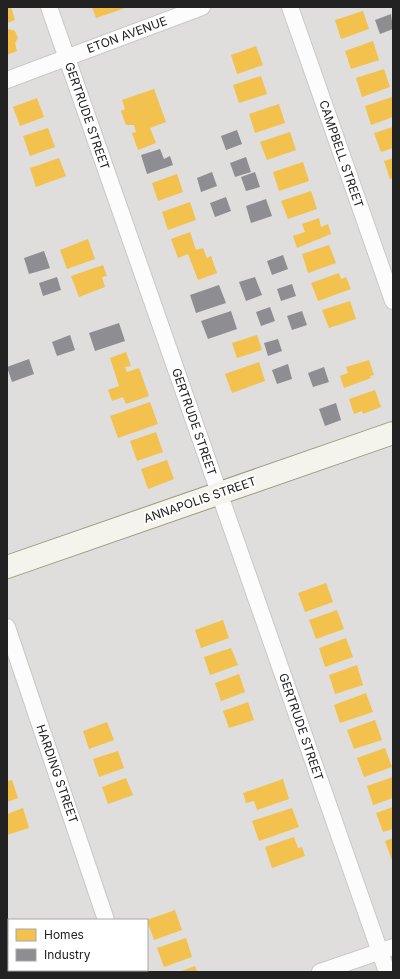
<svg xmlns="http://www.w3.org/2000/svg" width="400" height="979" font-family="Inter,sans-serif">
  <rect width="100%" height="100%" fill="#f0eeeb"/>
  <path fill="#dfdedc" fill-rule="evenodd" d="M7,7H393V972H7ZM9,920H147V970H9Z"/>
  <g fill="#f2c14e">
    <path d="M7,7H11L15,20L7,23Z"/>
    <path d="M92,7H128L96,18Z"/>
    <path d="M363,11L369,29L341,39L335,20Z"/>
    <path d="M9,29L15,31L18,38L15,43L17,51L7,55V30Z"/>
    <path d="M373,41L379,60L351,69L345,51Z"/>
    <path d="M256,46L263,65L237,74L231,55Z"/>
    <path d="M384,69L390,87L362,97L356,78Z"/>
    <path d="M261,76L267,94L239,103L233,85Z"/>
    <path d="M154,89L166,122L150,128L156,143L138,150L132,133L136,132L134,125H126L121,111L125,109L122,100Z"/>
    <path d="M392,97L393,117L371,125L365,106Z"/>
    <path d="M37,98L44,117L20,126L13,107Z"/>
    <path d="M279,104L285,123L255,133L249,114Z"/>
    <path d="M393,127V148L381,152L374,133Z"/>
    <path d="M48,128L55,147L30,156L23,136Z"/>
    <path d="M290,132L296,150L267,160L260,142Z"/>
    <path d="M59,158L66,176L36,187L30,168Z"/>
    <path d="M393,158V178L390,179L384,161Z"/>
    <path d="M303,162L309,181L279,191L273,172Z"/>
    <path d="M177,174L183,192L158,201L152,183Z"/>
    <path d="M311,191L317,209L288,219L281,201Z"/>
    <path d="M190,202L196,220L168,230L162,212Z"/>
    <path d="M319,218L321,227L328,224L331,234L297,248L293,236L305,232L302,224Z"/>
    <path d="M190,232L196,250L203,248L207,258L211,256L217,273L198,280L188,254L178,258L171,239Z"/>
    <path d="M88,239L95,259L67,269L60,250Z"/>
    <path d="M329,245L336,263L308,273L302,254Z"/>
    <path d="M103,265L107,276L102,277L105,287L79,297L71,276Z"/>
    <path d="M339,273L341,279L346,277L351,289L318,301L311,283Z"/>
    <path d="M350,301L356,319L329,328L322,310Z"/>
    <path d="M257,335L262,350L237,358L232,343Z"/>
    <path d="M126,352L131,366L125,367L127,372L139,368L149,396L126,404L123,397L112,401L108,390L119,386L110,358Z"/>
    <path d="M369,360L374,375L370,376L371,378L344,388L340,376L348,373L346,367Z"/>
    <path d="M259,362L265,381L232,393L225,374Z"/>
    <path d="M375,390L381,407L363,414L362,411L354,414L349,399Z"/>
    <path d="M150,402L158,424L118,438L110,416Z"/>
    <path d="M156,432L163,452L137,461L130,441Z"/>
    <path d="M167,460L174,479L148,489L141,469Z"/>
    <path d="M326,583L333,602L305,612L298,593Z"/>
    <path d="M337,610L344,629L316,639L309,620Z"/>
    <path d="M223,620L229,638L201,648L195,630Z"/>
    <path d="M346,638L353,657L325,667L319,648Z"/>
    <path d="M231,648L238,665L210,675L204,657Z"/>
    <path d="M357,665L363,685L335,694L329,675Z"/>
    <path d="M239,674L245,692L221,701L215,683Z"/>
    <path d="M366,693L373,712L340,723L334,705Z"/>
    <path d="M248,702L254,720L229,728L223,711Z"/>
    <path d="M375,720L382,740L354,749L347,730Z"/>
    <path d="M107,722L114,740L89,749L83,731Z"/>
    <path d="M385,748L392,767L364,777L357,758Z"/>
    <path d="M118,751L124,768L99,777L93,759Z"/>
    <path d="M393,777V798L373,805L367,786Z"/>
    <path d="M126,778L133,795L108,804L102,787Z"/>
    <path d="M283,779L289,799L257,810L254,801L246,803L243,793Z"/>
    <path d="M12,780L18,798L7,802V781Z"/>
    <path d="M393,807V829L383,832L376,813Z"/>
    <path d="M23,808L29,828L7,835V814Z"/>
    <path d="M292,808L299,827L259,841L252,821Z"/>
    <path d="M294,837L298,848L302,847L305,856L272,868L265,847Z"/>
    <path d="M393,838V860H392L385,841Z"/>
    <path d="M175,910L182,930L154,940L147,920Z"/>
    <path d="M186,938L192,957L164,967L157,948Z"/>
    <path d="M195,966L197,972H179Z"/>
    <path d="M31,970H78L73,972H32Z"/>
  </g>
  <g fill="#8d8d92">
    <path d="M391,14L393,29L380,34L375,20Z"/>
    <path d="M237,130L242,144L226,150L221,136Z"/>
    <path d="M160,149L164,159L170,156L173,165L147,174L141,155Z"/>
    <path d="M246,157L251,172L235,177L230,163Z"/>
    <path d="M212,172L217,186L201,192L197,178Z"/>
    <path d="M255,172L260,187L246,191L241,177Z"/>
    <path d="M226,197L231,211L215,217L210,203Z"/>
    <path d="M266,199L272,216L251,223L246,206Z"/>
    <path d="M44,251L50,268L29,274L24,258Z"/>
    <path d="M283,255L288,269L272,275L267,261Z"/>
    <path d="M57,277L61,290L43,296L39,283Z"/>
    <path d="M255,277L262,295L246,301L239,282Z"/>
    <path d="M292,284L296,296L281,301L277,289Z"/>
    <path d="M219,285L226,303L196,313L190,295Z"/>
    <path d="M270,307L275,321L261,326L256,312Z"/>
    <path d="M231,311L237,329L208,339L201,321Z"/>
    <path d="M302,311L307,325L292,330L287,316Z"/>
    <path d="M119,323L125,341L95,351L89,333Z"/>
    <path d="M70,335L75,350L57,356L52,342Z"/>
    <path d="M278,339L282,351L268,356L264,343Z"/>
    <path d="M29,359L34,374L12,382L7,367Z"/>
    <path d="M288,364L292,379L277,384L272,370Z"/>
    <path d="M324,367L329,382L313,387L308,373Z"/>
    <path d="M336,403L341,420L325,426L319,409Z"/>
  </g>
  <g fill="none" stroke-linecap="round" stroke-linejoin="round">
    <defs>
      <g id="street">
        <path d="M49,7L387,972"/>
        <path d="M290,7L393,301"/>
        <path d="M7,80L202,7"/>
        <path d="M7,627L106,920"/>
        <path d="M123,970L124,972"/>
        <path d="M320,972L393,947"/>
      </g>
      <path id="secondary" d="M7,567L393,433"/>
    </defs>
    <use href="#street" stroke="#c9c8c7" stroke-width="18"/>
    <use href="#secondary" stroke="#999a82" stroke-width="24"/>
    <use href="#street" stroke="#fdfcfc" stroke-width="16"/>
    <use href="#secondary" stroke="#f4f4ed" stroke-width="22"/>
  </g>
  <g text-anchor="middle" stroke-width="4" stroke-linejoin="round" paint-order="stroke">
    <g font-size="12" fill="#222" stroke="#fff">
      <text transform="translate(127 35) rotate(-20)" y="4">ETON AVENUE</text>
      <text transform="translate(87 116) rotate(71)" y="4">GERTRUDE STREET</text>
      <text transform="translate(341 154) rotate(71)" y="4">CAMPBELL STREET</text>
      <text transform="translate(194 422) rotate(71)" y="4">GERTRUDE STREET</text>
      <text transform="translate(200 500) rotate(-19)" y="4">ANNAPOLIS STREET</text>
      <text transform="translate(301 727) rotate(71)" y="4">GERTRUDE STREET</text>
      <text transform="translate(57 774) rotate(71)" y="4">HARDING STREET</text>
    </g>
  </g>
  <rect width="400" height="979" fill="none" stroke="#222222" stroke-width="16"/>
  <rect x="8" y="919" width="140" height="52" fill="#ffffff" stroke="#a7a7a7"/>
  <rect x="16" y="929" width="20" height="12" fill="#f2c14e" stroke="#a7a7a7"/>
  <text x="44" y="939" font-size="12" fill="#222222">Homes</text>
  <rect x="16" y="949" width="20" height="12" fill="#8d8d92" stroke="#a7a7a7"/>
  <text x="44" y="959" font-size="12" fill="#222222">Industry</text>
</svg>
